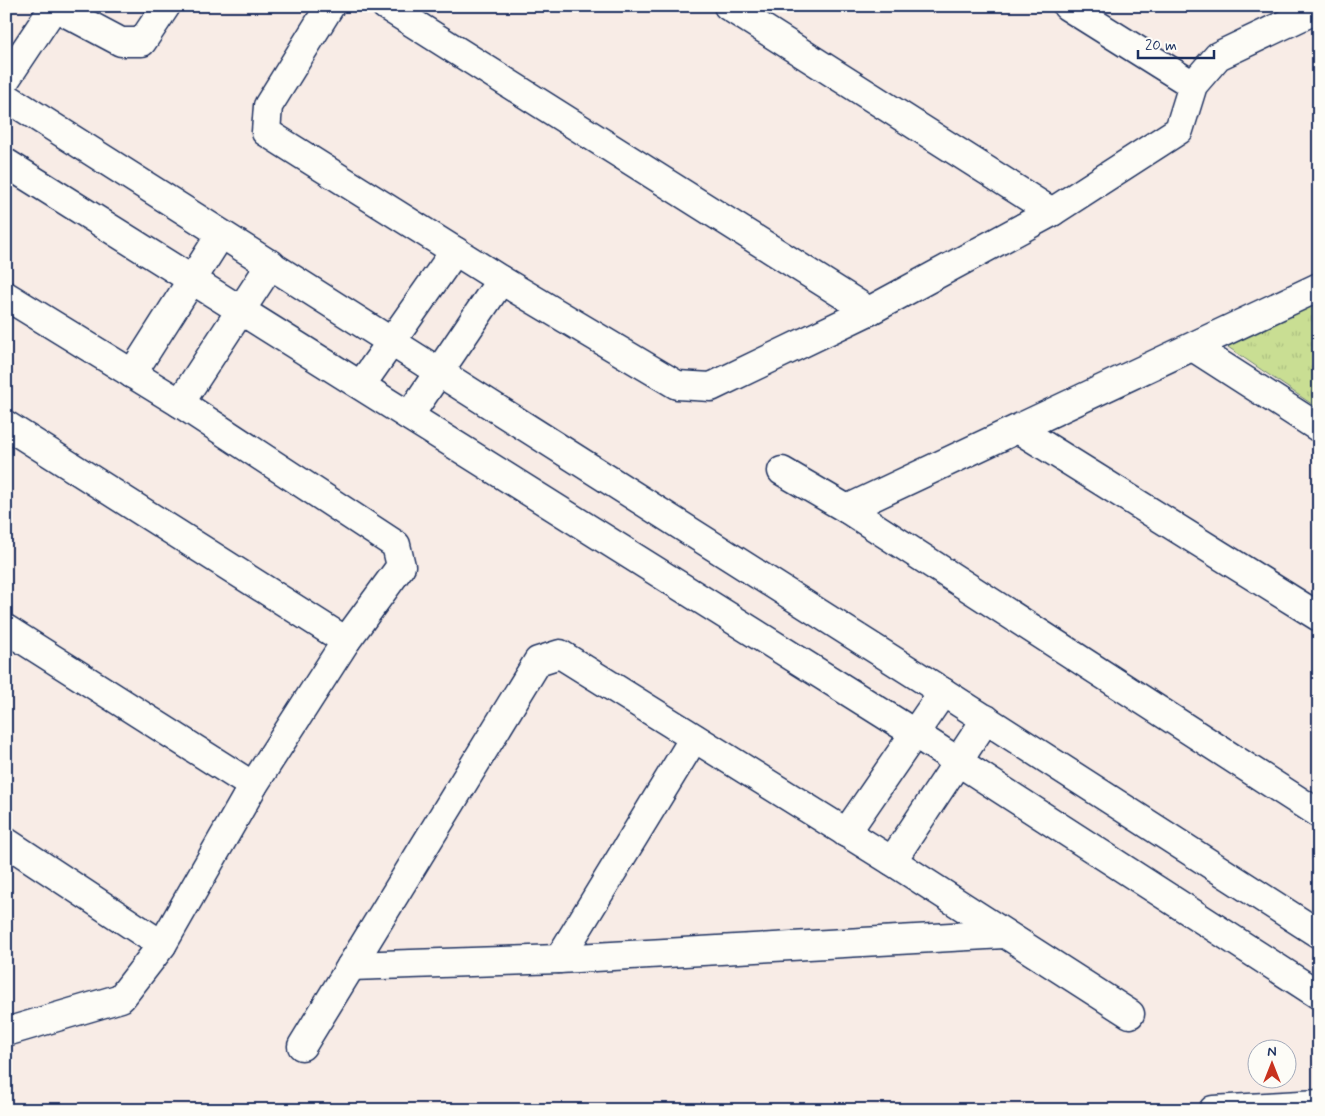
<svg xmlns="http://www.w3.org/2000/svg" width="1325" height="1116" font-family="Mynerve,sans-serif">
  <defs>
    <pattern id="park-tufts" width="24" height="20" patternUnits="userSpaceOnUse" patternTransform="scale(1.25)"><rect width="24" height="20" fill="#c9de93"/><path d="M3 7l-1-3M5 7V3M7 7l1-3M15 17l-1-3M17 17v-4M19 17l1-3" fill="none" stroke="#acbf81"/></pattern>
  </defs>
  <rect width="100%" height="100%" fill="#f8ece6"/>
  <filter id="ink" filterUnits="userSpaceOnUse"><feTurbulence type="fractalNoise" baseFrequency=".02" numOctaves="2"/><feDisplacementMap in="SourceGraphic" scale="10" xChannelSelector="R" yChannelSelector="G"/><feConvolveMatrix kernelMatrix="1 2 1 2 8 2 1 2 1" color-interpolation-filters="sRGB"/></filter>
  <g filter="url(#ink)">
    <path fill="url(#park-tufts)" stroke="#728678" d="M1319,300V409L1225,345Z"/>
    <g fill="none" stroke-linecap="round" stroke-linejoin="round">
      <defs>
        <g id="street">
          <path d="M53,6L121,42H142L166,6"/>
          <path d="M330,6L268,106L266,132L501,280L677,385L711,387L869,311L1052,212L1179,130L1193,85L1218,56L1319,8"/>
          <path d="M386,6L869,311"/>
          <path d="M728,6L1052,212"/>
          <path d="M1067,6L1193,85"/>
          <path d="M6,79L54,7"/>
          <path d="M6,97L943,692L1319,934"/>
          <path d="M6,163L914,733L1319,995"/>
          <path d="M6,296L180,403L396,545L401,566L346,641L253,786L6,629"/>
          <path d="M1193,347L1319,428"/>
          <path d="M132,374L221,234"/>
          <path d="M361,385L455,251"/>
          <path d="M180,403L271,264"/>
          <path d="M409,416L501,280"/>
          <path d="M6,425L346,641"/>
          <path d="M1018,429L1319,617"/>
          <path d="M782,471L847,509L1319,814"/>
          <path d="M847,509L1319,287"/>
          <path d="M846,833L943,692"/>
          <path d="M6,842L162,945"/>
          <path d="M892,861L986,719"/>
          <path d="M559,959L694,738"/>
          <path d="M351,966L559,959L1004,934"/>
          <path d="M6,1032L121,998L162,945L253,786"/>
          <path d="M302,1046L538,661L560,654L892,861L1130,1014"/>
          <path d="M1213,1110L1319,1104"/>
        </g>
      </defs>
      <use href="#street" stroke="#1b2f5e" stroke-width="31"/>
      <use href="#street" stroke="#fdfcf7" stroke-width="28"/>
    </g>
  </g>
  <rect width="1325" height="1116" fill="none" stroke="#fdfcf7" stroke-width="25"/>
  <rect x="12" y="12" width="1300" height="1091" fill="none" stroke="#1b2f5e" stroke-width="2" filter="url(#ink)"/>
  <g transform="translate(1272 1064)"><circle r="24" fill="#fdfcf7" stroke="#a3aaba"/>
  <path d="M0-4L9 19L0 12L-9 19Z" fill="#c8321e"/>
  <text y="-8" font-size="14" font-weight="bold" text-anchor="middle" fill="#1b2f5e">N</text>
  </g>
  <path d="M1138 50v8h76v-8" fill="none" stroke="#1b2f5e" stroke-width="2.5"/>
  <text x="1145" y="50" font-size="15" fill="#1b2f5e" stroke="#fdfcf7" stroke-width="4" paint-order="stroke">20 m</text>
</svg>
